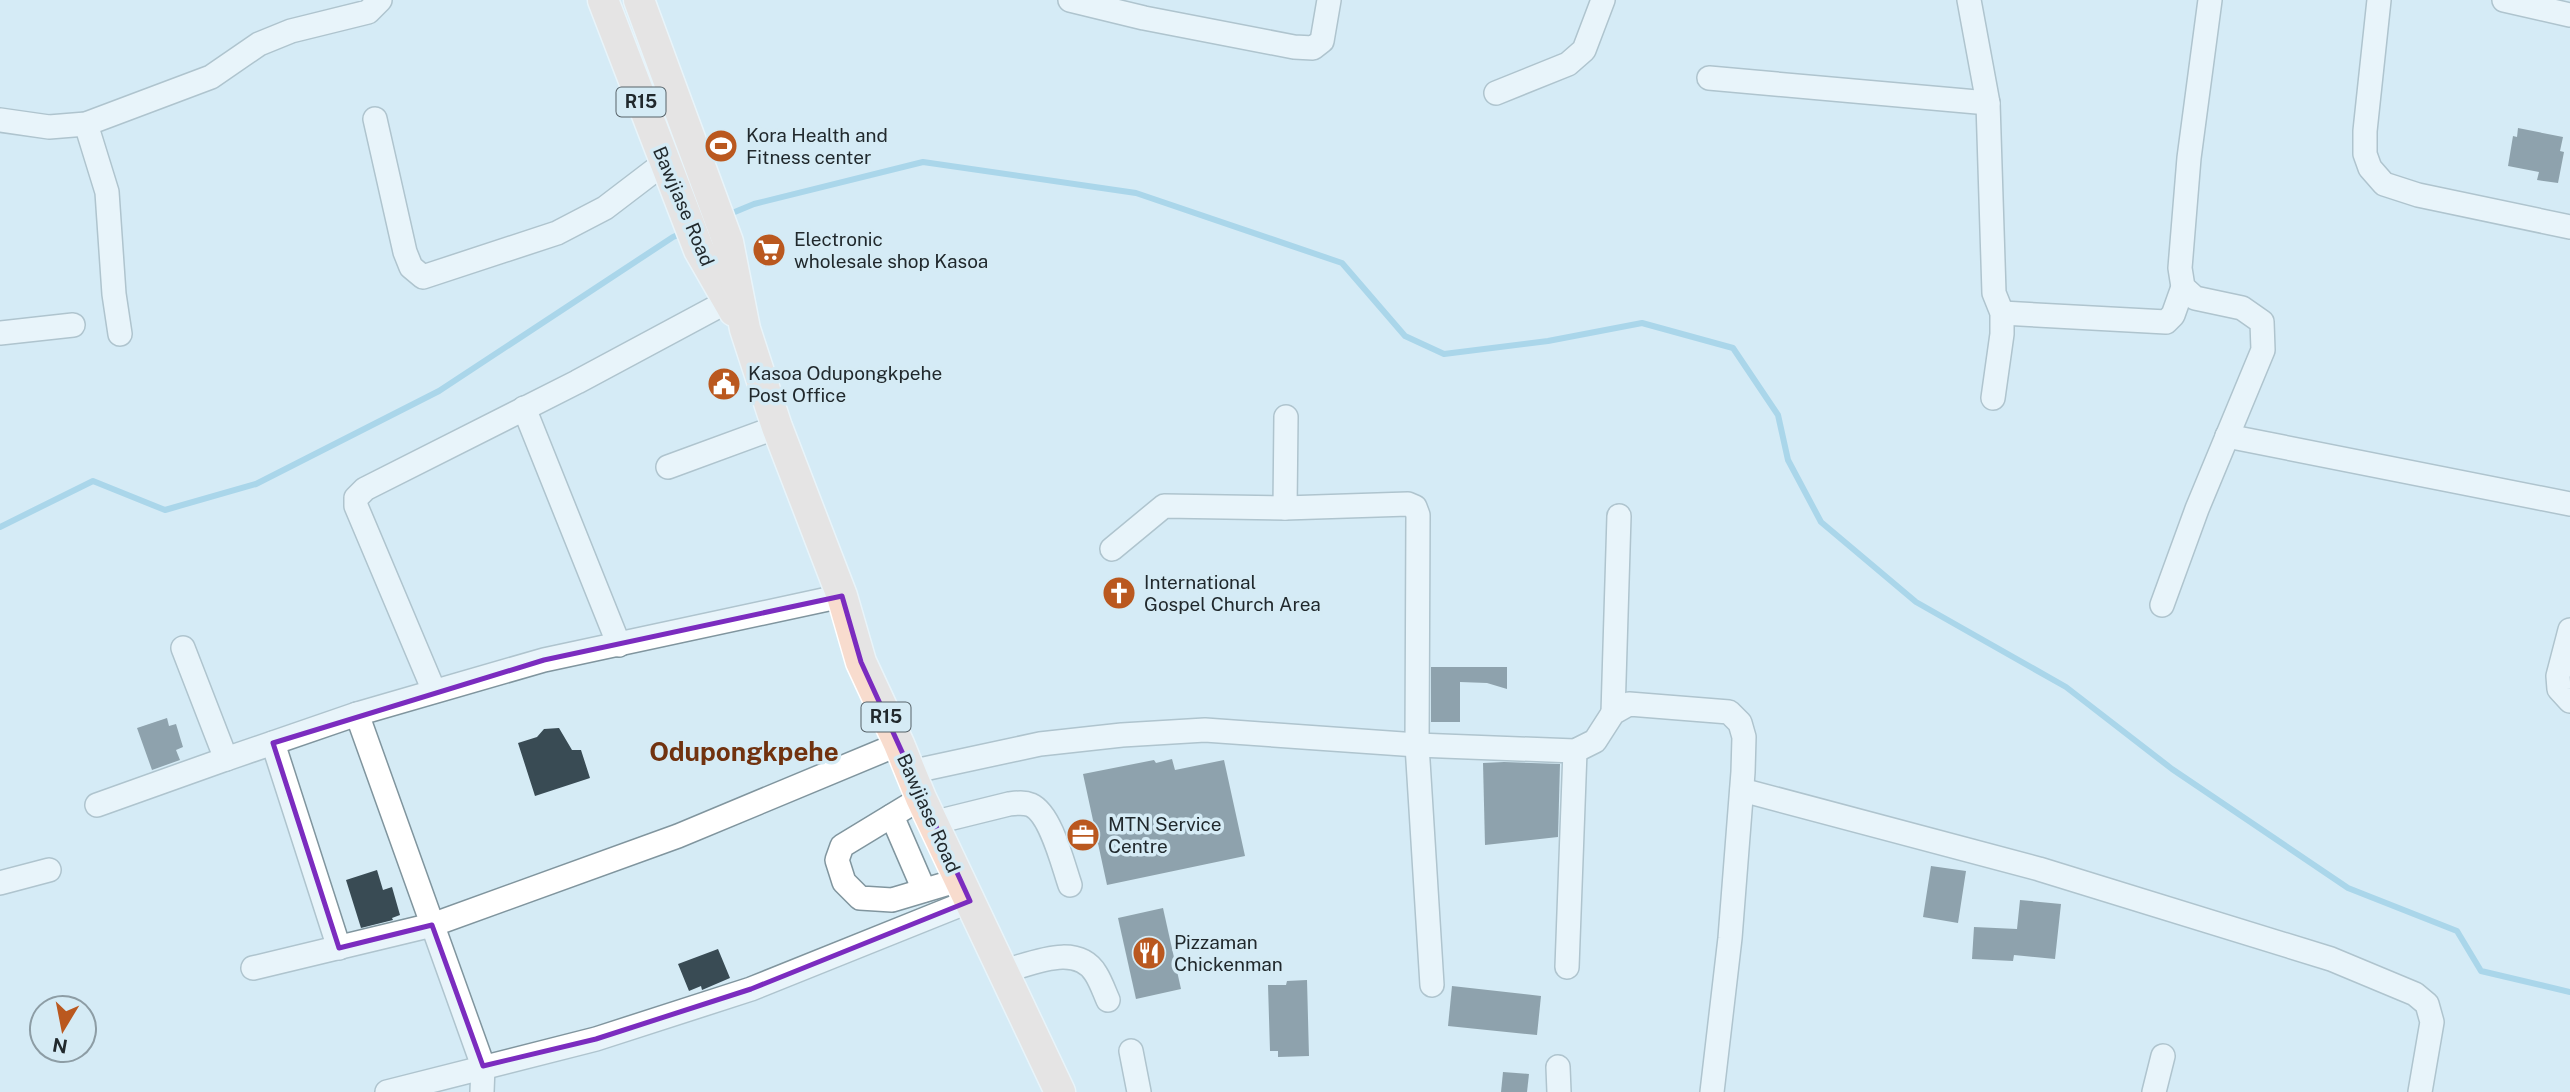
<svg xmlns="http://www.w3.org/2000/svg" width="2570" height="1092" font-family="'Public Sans',sans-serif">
  <rect width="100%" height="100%" fill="#d5ebf5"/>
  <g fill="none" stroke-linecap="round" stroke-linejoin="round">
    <g stroke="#76bcdc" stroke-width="6">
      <path d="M725,216L754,204L923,162L1136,193L1342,263L1405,336L1444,354L1548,341L1642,323L1733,348L1778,415L1788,460L1821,522L1916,602L2066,687L2172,769L2348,888L2457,931L2481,971L2570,992"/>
      <path d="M0,527L93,481L165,510L256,484L439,391L673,237L683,233"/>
    </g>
  </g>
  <g fill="#394b54">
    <path d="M2518,128L2563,137L2560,151L2564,152L2558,183L2537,180L2539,172L2508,166L2513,136L2517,137Z"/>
    <path d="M1431,667H1507V689L1487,683L1460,682V722H1431Z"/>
    <path d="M167,718L169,726L176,724L183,747L176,750L180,760L152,770L137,728Z"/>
    <path d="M559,728L572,750H581L590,778L535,796L518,743L537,737L544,729Z"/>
    <path d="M1172,759L1175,770L1224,760L1245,856L1107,885L1083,774L1154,760L1156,763Z"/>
    <path d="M1504,762L1560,764L1558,837L1485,845L1483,763Z"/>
    <path d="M1931,866L1966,871L1958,923L1923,917Z"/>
    <path d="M377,870L383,890L392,887L400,915L392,918L393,920L361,928L346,880Z"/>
    <path d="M2020,900L2061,904L2055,959L2014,955L2013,961L1972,959L1974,927L2017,929Z"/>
    <path d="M1163,908L1181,989L1136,999L1118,918Z"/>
    <path d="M718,949L730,978L702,990L701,986L689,991L678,964Z"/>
    <path d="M1307,980L1309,1056L1278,1057V1051H1270L1268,985H1286L1287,981Z"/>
    <path d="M1452,986L1541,996L1537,1035L1448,1026Z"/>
    <path d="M1503,1072L1529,1074L1527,1092H1501Z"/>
  </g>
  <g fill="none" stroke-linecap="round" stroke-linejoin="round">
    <defs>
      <g id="minor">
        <path d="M1070,0L1144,18L1294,47L1313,48L1322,41L1329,0"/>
        <path d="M1969,0L1988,103L1994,293L2002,313V334L1993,398"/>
        <path d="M2379,0L2365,131V154L2370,168L2384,184L2418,195L2570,227"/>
        <path d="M2504,0L2570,15"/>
        <path d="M1709,78L1988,103"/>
        <path d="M1496,93L1568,64L1584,50L1603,0"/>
        <path d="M375,119L405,252L411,267L423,277L557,233L605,208L664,163"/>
        <path d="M0,120L49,127L86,124L211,77L259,44L291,31L368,12L380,0"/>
        <path d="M86,124L107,192L114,294L120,334"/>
        <path d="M2002,313L2166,322L2173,315L2183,287"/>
        <path d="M0,333L73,325"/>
        <path d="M524,408L619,645"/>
        <path d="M2227,436L2570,504"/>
        <path d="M668,467L777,427"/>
        <path d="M1285,508L1286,417"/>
        <path d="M1112,549L1164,506L1285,508L1408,504L1415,507L1418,515L1417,745L1432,985"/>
        <path d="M2162,605L2197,509L2263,350L2262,322L2242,308L2195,298L2183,287L2180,268L2189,158L2210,0"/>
        <path d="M2570,630L2558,676L2559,689L2570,701"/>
        <path d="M183,648L226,759L357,714L544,660L842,596"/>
        <path d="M434,691L356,506V498L365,489L577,382L728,301"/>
        <path d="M1613,713L1619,516"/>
        <path d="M357,714L483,1066L482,1092"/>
        <path d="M273,743L339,948"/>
        <path d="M910,772L1040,744L1122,735L1205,730L1417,745L1575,751L1595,741L1613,713L1629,704L1729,712L1740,723L1744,737L1743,772L1730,938L1712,1092"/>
        <path d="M1742,790L2039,869L2331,959L2415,994L2427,1004L2432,1022L2420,1092"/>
        <path d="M921,798L842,846L837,860L844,882L860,898L892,900L959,880"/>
        <path d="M97,805L226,759"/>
        <path d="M892,816L924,890"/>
        <path d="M932,823L1009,804C1017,803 1024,802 1031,805C1051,814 1063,865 1070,885"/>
        <path d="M0,883L49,870"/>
        <path d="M1567,967L1575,751"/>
        <path d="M253,968L432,925L678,836L899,744"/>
        <path d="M1004,971C1032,964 1077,942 1096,974C1101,982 1104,991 1108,1000"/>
        <path d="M1131,1051L1139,1092"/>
        <path d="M1558,1067L1559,1092"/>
        <path d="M387,1092L596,1039L751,989L970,901"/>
        <path d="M2154,1092L2163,1056"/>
      </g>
      <g id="major">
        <path d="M603,0L699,250L734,311"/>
        <path d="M639,0L728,242L745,329L777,427L842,596L861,662L899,744L921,798L1060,1092"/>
      </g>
    </defs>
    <use href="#minor" stroke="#80959e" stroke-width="26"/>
    <use href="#major" stroke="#fff" stroke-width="33"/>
    <use href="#minor" stroke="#fff" stroke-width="23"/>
    <use href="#major" stroke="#f8dcce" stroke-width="30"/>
  </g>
  <path d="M0 0H2570V1092H0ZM842,596L861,662L970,901L751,989L596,1039L483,1066L432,925L339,948L273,743L544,660Z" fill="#d5ebf5" fill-opacity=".55" fill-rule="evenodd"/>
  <path fill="none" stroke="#7b2cbf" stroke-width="5" stroke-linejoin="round" d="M842,596L861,662L970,901L751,989L596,1039L483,1066L432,925L339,948L273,743L544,660Z"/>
  <defs>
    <symbol id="stadium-disc" viewBox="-11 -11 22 22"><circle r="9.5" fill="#ba581f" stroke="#d5ebf5"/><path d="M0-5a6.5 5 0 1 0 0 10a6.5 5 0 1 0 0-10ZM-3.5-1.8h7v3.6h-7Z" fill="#fff"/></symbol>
    <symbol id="supermarket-disc" viewBox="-11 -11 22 22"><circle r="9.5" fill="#ba581f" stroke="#d5ebf5"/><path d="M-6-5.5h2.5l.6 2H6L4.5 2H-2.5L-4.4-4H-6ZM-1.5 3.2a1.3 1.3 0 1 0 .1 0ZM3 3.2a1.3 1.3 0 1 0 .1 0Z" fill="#fff"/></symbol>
    <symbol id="civic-disc" viewBox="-11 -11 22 22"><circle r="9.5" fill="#ba581f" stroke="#d5ebf5"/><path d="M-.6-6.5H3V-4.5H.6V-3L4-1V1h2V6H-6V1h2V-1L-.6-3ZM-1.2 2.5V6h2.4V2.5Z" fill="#fff"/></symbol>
    <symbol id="church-disc" viewBox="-11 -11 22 22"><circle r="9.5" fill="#ba581f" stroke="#d5ebf5"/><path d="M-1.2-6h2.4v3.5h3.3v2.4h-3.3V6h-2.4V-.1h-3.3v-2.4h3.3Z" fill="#fff"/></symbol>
    <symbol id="office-disc" viewBox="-11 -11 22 22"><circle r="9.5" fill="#ba581f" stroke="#d5ebf5"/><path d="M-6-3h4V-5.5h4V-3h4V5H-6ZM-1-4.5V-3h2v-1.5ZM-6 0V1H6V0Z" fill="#fff"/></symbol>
    <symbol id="restaurant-disc" viewBox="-11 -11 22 22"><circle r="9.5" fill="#ba581f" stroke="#d5ebf5"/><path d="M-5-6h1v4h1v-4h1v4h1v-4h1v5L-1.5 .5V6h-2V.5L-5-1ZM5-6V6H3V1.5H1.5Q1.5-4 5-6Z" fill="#fff"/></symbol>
  </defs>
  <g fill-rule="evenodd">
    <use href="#stadium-disc" x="702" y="127" width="38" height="38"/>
    <use href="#supermarket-disc" x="750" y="231" width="38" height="38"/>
    <use href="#civic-disc" x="705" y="365" width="38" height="38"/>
    <use href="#church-disc" x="1100" y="574" width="38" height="38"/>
    <use href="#office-disc" x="1064" y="816" width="38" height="38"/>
    <use href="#restaurant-disc" x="1130" y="934" width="38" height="38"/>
  </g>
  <g text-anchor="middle" stroke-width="7" stroke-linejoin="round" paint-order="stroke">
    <g fill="#d5ebf5" stroke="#576369" stroke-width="2">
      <rect x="616.5" y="87.5" width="49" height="29" rx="5"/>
      <rect x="861.5" y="702.5" width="49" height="29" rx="5"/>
    </g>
    <g font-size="18" font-weight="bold" fill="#21292d">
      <text x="641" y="108">R15</text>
      <text x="886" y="723">R15</text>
    </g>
    <g font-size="19" fill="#21292d" stroke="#d5ebf5" text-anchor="start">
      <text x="746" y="142">Kora Health and<tspan x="746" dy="22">Fitness center</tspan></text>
      <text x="794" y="246">Electronic<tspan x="794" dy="22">wholesale shop Kasoa</tspan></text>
      <text x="748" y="380">Kasoa Odupongkpehe<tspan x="748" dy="22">Post Office</tspan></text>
      <text x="1144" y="589">International<tspan x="1144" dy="22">Gospel Church Area</tspan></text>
      <text x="1108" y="831">MTN Service<tspan x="1108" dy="22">Centre</tspan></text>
      <text x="1174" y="949">Pizzaman<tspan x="1174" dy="22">Chickenman</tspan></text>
    </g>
    <g font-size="19" fill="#21292d" stroke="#d5ebf5">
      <text transform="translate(684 206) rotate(67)" y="7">Bawjiase Road</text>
      <text transform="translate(929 813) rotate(66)" y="7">Bawjiase Road</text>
    </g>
    <g font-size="26" font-weight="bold" fill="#71320f" stroke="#d5ebf5">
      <text x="744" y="761">Odupongkpehe</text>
    </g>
  </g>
  <g transform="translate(63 1029) rotate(190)"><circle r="33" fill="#d5ebf5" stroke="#8d9da5" stroke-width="2"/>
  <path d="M0-5L12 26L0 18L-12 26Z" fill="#ba581f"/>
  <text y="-10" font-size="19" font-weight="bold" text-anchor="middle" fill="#21292d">N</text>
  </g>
</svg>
